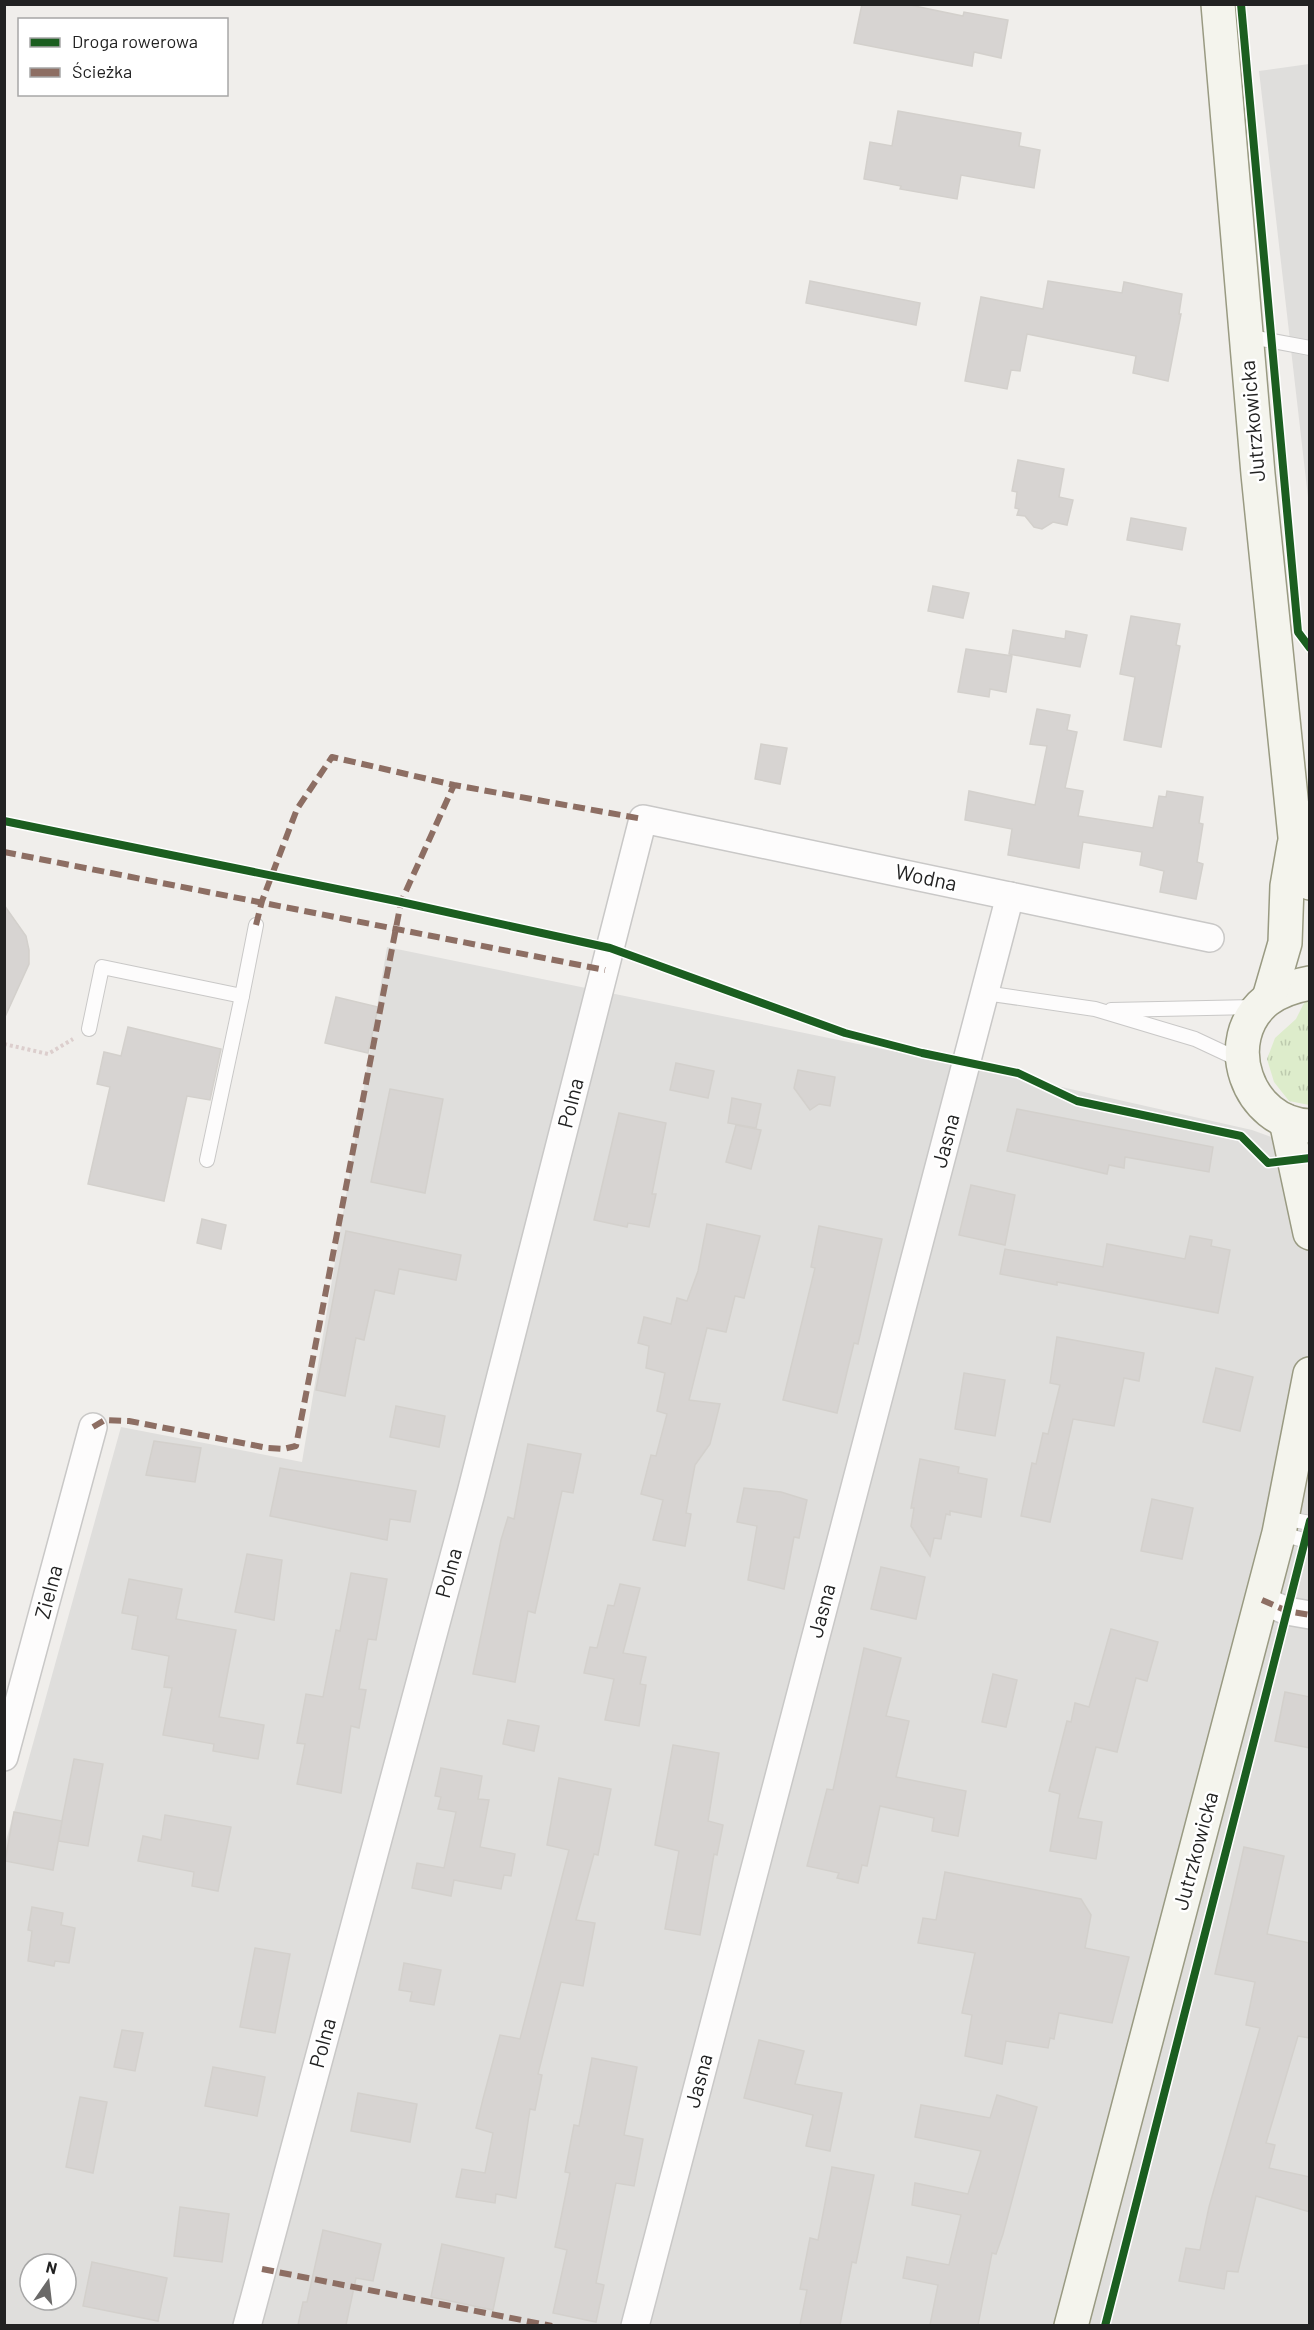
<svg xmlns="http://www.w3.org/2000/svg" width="1314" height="2330" font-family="Barlow,sans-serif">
  <defs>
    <pattern id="grass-tufts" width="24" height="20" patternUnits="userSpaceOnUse" patternTransform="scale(1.5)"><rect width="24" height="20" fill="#ddeccb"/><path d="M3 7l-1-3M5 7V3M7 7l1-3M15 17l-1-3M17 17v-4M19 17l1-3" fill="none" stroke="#bdcaae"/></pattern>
  </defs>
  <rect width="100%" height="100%" fill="#f0eeeb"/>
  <g fill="#dfdedc" fill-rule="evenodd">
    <path d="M1309,64V506L1259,71Z"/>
    <path d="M387,947L999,1073L1252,1130L1291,1144L1309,1145V2325L5,2326L4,1848L14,1812L121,1427L302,1462ZM30,2264H66V2300H30Z"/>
  </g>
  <path fill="url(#grass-tufts)" d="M1307,997L1309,998V1105L1289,1101L1274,1082L1267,1059L1275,1038L1296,1019Z"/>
  <g fill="#d7d4d2" stroke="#d3d0cc" stroke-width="1.5">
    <path d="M862,4H905L963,16L964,12L1008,20L1001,58L974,52L972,66L854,43Z"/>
    <path d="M898,111L1021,133L1019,146L1040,150L1034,188L961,175L957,199L900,189L901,186L864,179L870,142L892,146Z"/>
    <path d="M810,281L920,303L916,325L806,303Z"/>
    <path d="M1048,281L1122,293L1124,282L1182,294L1179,314H1181L1168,381L1133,373L1136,356L1027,334L1020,371L1011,370L1007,389L965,381L981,297L1043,309Z"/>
    <path d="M1018,460L1064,469L1059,497L1073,500L1067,525L1053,522L1042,529L1034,527L1025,516L1017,515L1019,509L1015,508L1017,492L1012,491Z"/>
    <path d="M1131,518L1186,528L1182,550L1127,540Z"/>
    <path d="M933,586L969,593L963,618L928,611Z"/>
    <path d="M1131,616L1180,624L1176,645L1180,646L1161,747L1124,740L1135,677L1120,674Z"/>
    <path d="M1013,630L1065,639L1066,631L1087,635L1080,667L1009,654Z"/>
    <path d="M966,649L1012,656L1006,692L990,689L989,697L958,692Z"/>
    <path d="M1037,709L1070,715L1067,730L1077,732L1065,788L1083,791L1078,816L1153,828L1159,796L1166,797L1167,791L1203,797L1199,823L1203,824L1197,862L1203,864L1196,899L1160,892L1164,871L1140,865L1142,852L1083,842L1079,868L1008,855L1012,829L965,820L969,791L1035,805L1047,746L1030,744Z"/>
    <path d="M761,744L787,748L780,784L755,779Z"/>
    <path d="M4,905L26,936L29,950V964L4,1019Z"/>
    <path d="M336,997L378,1007L368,1053L325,1043Z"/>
    <path d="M128,1027L221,1049L210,1100L187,1096L164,1201L88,1184L110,1087L97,1084L104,1052L121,1056Z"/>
    <path d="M676,1063L714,1071L708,1098L670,1090Z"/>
    <path d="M798,1070L835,1077L830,1106L819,1104L810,1110L794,1088Z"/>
    <path d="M390,1089L443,1099L425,1193L371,1182Z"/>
    <path d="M732,1098L761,1104L756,1128L728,1123Z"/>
    <path d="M1017,1109L1213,1147L1209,1172L1125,1157L1124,1168L1109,1165L1107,1174L1007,1151Z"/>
    <path d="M619,1113L666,1123L652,1194H656L649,1227L628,1223L627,1227L594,1220Z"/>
    <path d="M736,1125L761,1130L751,1169L726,1162Z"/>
    <path d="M971,1185L1015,1195L1005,1245L959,1235Z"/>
    <path d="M202,1219L226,1225L221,1249L197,1243Z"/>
    <path d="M707,1224L760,1236L744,1298L735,1296L726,1332L707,1328L689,1400L720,1404L710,1444L695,1465L686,1513L691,1514L685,1546L653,1540L663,1500L641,1494L651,1455L656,1456L667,1414L657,1411L665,1373L646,1368L649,1346L638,1343L644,1317L671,1324L677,1298L687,1301L698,1271Z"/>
    <path d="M819,1226L882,1239L858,1344L854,1343L837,1413L783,1400L815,1268L811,1267Z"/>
    <path d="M346,1231L461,1255L456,1280L399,1269L394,1294L375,1290L364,1340L356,1338L345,1396L316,1390Z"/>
    <path d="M1190,1236L1212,1240L1211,1246L1230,1250L1218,1313L1057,1282V1285L1000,1274L1005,1249L1103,1267L1107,1244L1185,1259Z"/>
    <path d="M1057,1337L1144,1353L1139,1381L1124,1378L1114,1426L1073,1419L1050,1522L1021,1516L1032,1463L1036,1464L1043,1433L1048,1434L1060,1385L1050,1383Z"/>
    <path d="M1216,1368L1253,1377L1240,1431L1203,1422Z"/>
    <path d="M964,1373L1005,1380L995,1436L955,1429Z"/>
    <path d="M396,1406L445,1416L439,1447L390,1437Z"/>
    <path d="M154,1441L201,1448L195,1482L146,1475Z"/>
    <path d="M528,1444L581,1454L573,1493L562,1491L535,1613L528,1611L515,1682L473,1674L501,1540L508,1517L514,1519Z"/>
    <path d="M920,1459L959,1467L958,1473L987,1479L981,1517L950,1511V1515L946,1514L941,1539L934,1538L930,1556L911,1526L914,1508H911Z"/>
    <path d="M280,1468L416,1491L410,1522L390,1519L387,1540L270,1516Z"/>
    <path d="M744,1488L781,1492L807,1500L799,1538L794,1537L784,1589L748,1580L757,1526L737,1522Z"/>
    <path d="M1152,1499L1193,1508L1182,1559L1141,1551Z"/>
    <path d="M247,1554L282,1560L274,1620L235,1612Z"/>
    <path d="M881,1567L925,1577L916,1619L871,1609Z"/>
    <path d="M351,1573L387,1579L376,1640L368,1639L359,1689L366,1690L359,1728L351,1726L341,1793L297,1784L305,1744L297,1743L306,1694L323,1697L336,1630L340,1631Z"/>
    <path d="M129,1579L182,1589L176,1619L236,1630L219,1717L264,1725L258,1759L213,1751L214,1744L163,1735L172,1688L164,1687L169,1656L132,1649L138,1616L122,1613Z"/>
    <path d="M620,1584L640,1588L623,1653L646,1657L640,1684L646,1685L639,1726L605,1720L614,1679L584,1673L590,1647L597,1648L608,1605L614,1606Z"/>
    <path d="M1111,1629L1158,1642L1147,1681L1136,1678L1117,1752L1096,1747L1078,1818L1102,1822L1096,1859L1050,1851L1060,1794L1049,1791L1067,1721L1071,1722L1075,1703L1089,1707Z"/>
    <path d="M864,1648L901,1658L886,1716L909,1721L896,1777L966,1791L958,1836L932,1831L934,1818L880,1806L867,1866L862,1865L858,1883L837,1878L839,1873L807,1866L827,1789L833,1790Z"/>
    <path d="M993,1674L1017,1680L1006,1727L982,1722Z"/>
    <path d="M1285,1692L1310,1697V1748L1275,1741Z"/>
    <path d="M508,1720L539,1726L534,1751L503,1744Z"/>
    <path d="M673,1745L719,1753L708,1821L723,1825L717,1855L714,1854L700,1935L665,1929L679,1851L655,1845Z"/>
    <path d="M74,1759L103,1764L88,1846L58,1841Z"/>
    <path d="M441,1768L482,1776L478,1799L489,1800L480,1847L515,1854L511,1876L504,1875L501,1889L454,1880L451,1896L412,1888L417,1863L444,1868L456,1812L438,1809L441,1797L435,1796Z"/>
    <path d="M559,1778L611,1789L598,1855L594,1854L576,1920L595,1923L583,1986L561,1982L538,2074L542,2075L535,2110L530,2109L516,2198L496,2194L495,2203L456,2197L462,2169L485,2173L493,2133L476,2128L483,2099L500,2035L520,2039L569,1850L547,1845Z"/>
    <path d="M14,1812L62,1821L53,1870L5,1861Z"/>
    <path d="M165,1815L231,1827L218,1891L192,1886L194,1872L138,1861L143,1836L161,1840Z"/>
    <path d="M1244,1847L1284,1856L1267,1934L1310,1943V2038L1298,2036L1266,2143L1275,2145L1269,2168L1310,2177V2212L1256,2196L1238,2272L1227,2271L1224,2289L1179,2281L1186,2248L1200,2250L1209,2207L1260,2028L1246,2025L1255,1982L1215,1974Z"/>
    <path d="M945,1872L1081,1899L1091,1915L1085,1948L1129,1957L1112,2023L1059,2013L1054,2039L1050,2038L1048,2048L1006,2041L1002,2064L965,2056L972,2015L962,2013L975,1953L918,1943L923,1918L936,1920Z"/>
    <path d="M32,1907L63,1913L61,1925L75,1928L69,1963L55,1961L54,1966L28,1961L32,1931L28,1930Z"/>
    <path d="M255,1948L290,1954L275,2033L240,2027Z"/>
    <path d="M404,1963L441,1970L434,2005L410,2001L412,1992L399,1990Z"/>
    <path d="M122,2030L143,2033L135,2071L114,2067Z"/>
    <path d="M759,2040L804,2051L795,2084L842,2093L830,2151L806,2146L813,2115L744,2098Z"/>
    <path d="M592,2058L637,2067L624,2135L643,2139L634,2186L616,2183L596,2283L604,2285L596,2322L553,2313L567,2250L555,2247L570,2173L565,2172L574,2125L579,2126Z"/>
    <path d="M213,2067L265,2077L257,2116L205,2106Z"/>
    <path d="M358,2093L417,2104L410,2142L351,2131Z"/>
    <path d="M997,2095L1037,2107L1003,2234L996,2254L992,2253L978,2325H930L938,2285L903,2278L907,2257L949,2265L961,2215L912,2205L915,2183L968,2194L981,2151L915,2137L921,2105L990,2118Z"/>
    <path d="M80,2097L107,2102L93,2173L66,2167Z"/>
    <path d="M832,2167L874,2175L856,2263L852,2262L840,2325H800L807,2290L800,2289L810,2238L818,2240Z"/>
    <path d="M180,2207L229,2214L222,2262L174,2256Z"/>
    <path d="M323,2230L381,2244L373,2281L356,2278L346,2325H298L303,2302H307Z"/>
    <path d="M442,2244L504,2258L493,2310L431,2297Z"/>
    <path d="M92,2262L167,2278L158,2321L83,2306Z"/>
  </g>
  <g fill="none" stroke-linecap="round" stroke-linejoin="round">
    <defs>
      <g id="lane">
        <path d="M1246,336L1310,348"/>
        <path d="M985,993L1095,1009L1195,1039L1242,1061"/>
        <path d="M1111,1010L1254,1007"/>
        <path d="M89,1029L102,967L242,996L256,925"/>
        <path d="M207,1160L242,996"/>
        <path d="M1283,1518L1310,1523"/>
        <path d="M1279,1533L1310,1542"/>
      </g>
      <g id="street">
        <path d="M1262,1600L1287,1611L1310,1615"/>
        <path d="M4,1757L93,1427"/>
        <path d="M247,2326L471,1493L643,819L1210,938"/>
        <path d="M635,2326L1010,896"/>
      </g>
      <g id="secondary">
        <path d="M1218,4L1258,474L1295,837L1310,883"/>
        <path d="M1310,983C1294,986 1280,990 1267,1000C1218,1039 1247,1124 1310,1126"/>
        <path d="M1269,998L1285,943L1287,886L1294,845"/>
        <path d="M1286,1121L1310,1233"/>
        <path d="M1071,2326L1279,1533L1310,1374"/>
      </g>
    </defs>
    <use href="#lane" stroke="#c9c8c7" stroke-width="16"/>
    <use href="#street" stroke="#c9c8c7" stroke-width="30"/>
    <use href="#secondary" stroke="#999a82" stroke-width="36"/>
    <path stroke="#dccecd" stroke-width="4" stroke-dasharray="3 3" stroke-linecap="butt" d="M4,1044L48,1054L73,1039"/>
    <use href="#lane" stroke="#fdfcfc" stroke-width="14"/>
    <use href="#street" stroke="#fdfcfc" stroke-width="27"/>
    <use href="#secondary" stroke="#f4f4ed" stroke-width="33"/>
    <g stroke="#8d6e63" stroke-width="6" stroke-dasharray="12 6" stroke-linecap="butt">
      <path d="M4,852L605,970"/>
      <path d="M256,925L262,901L297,809L332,757L454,785L643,819"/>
      <path d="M93,1427L105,1420L129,1421L268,1448L283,1449L296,1446L401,902L454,785"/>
      <path d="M1262,1600L1287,1611L1310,1615"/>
      <path d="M262,2269L552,2326"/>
    </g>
    <defs>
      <g id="cycleway">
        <path d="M1241,4L1298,632L1310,648"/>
        <path d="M4,821L401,902L610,948L845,1033L922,1053L1018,1073L1077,1101L1241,1136L1268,1163L1310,1158"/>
        <path d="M1105,2326L1310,1521"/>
      </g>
    </defs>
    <use href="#cycleway" stroke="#fff" stroke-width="11"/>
    <use href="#cycleway" stroke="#1b5e20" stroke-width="8"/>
  </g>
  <g text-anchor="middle" stroke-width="5" stroke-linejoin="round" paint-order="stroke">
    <g font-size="21" fill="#222" stroke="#fff">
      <text transform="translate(1253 421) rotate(-95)" y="7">Jutrzkowicka</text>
      <text transform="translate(926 878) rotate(12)" y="7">Wodna</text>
      <text transform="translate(571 1103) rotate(-76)" y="7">Polna</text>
      <text transform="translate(946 1141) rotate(-75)" y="7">Jasna</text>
      <text transform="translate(449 1573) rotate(-75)" y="7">Polna</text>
      <text transform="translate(49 1592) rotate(-75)" y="7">Zielna</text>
      <text transform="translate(822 1611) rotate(-75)" y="7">Jasna</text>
      <text transform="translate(1196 1851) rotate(-75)" y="7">Jutrzkowicka</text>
      <text transform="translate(323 2043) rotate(-75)" y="7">Polna</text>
      <text transform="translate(699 2081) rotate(-75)" y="7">Jasna</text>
    </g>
  </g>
  <rect width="1314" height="2330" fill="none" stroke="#222222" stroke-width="12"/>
  <rect x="18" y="18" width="210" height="78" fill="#ffffff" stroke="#a7a7a7" stroke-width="1.5"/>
  <rect x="30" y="38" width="30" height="9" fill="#1b5e20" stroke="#a7a7a7" stroke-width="1.5"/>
  <text x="72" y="48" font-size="18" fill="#222222">Droga rowerowa</text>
  <rect x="30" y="68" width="30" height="9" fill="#8d6e63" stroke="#a7a7a7" stroke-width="1.5"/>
  <text x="72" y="78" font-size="18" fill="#222222">Ścieżka</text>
  <g transform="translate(48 2282) rotate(14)"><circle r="28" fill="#ffffff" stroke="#a7a7a7" stroke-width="1.5"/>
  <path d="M0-4.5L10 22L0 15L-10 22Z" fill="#6a6968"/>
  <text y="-9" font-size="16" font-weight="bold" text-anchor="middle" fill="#222222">N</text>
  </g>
</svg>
